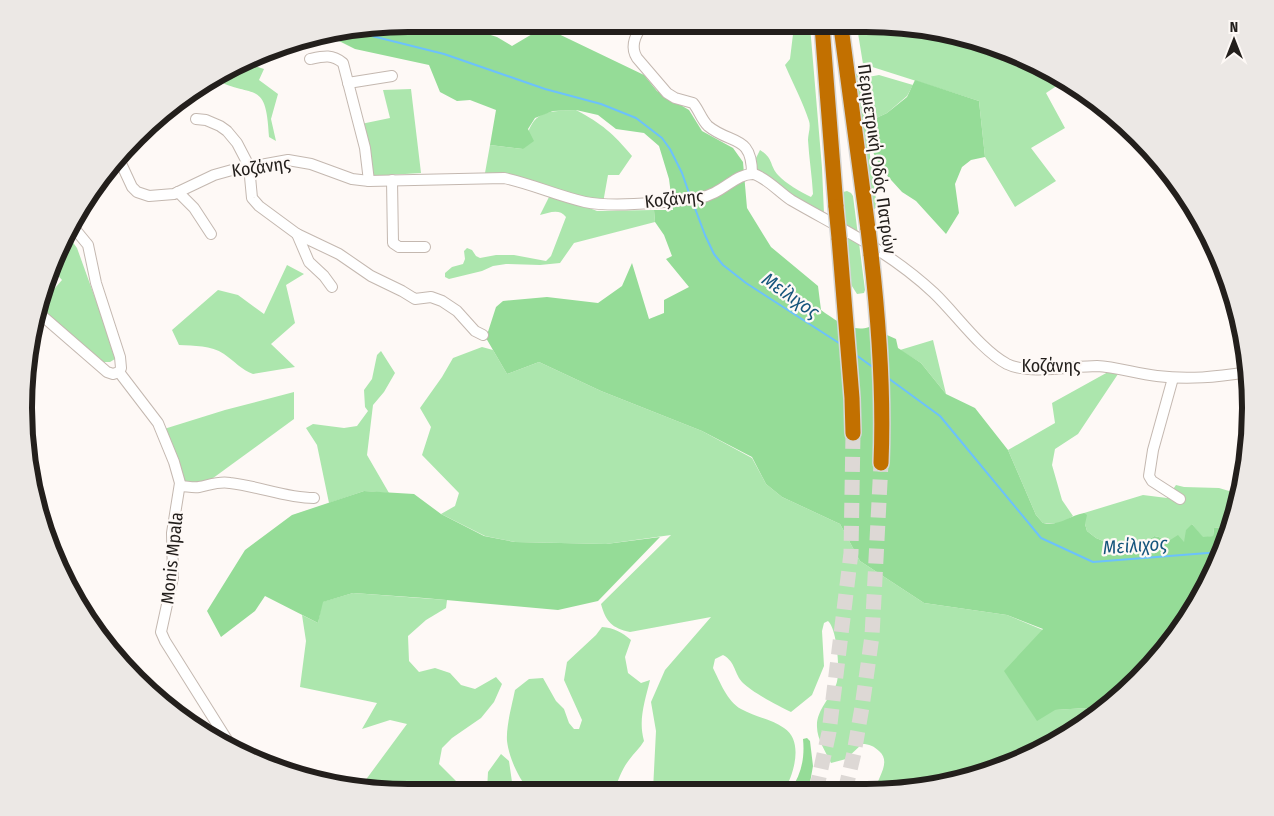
<svg xmlns="http://www.w3.org/2000/svg" width="1274" height="816" font-family="'Fira Sans Condensed',sans-serif">
  <rect width="100%" height="100%" fill="#fef9f6"/>
  <g fill="#ace6ad">
    <path d="M794,26H810L822,168L824,214H821L756,171L754,162L760,150C774,159 769,165 778,175C786,184 801,192 811,197L813,194C812,176 809,158 808,140C808,134 811,127 809,121C803,102 793,84 785,65L790,59Z"/>
    <path d="M857,27H916L1013,53L1061,83L1046,93L1065,128L1031,148L1056,181L1015,207L985,157L979,101L863,64Z"/>
    <path d="M246,63L264,69L259,80L278,94L271,119L276,141L269,137C266,78 255,100 214,79Z"/>
    <path d="M858,73L868,77L879,75L913,85L907,96L887,113L872,120L868,126L870,155L877,207L873,210L854,75Z"/>
    <path d="M411,89L421,173L373,176L361,124L390,118L383,90Z"/>
    <path d="M576,110C602,124 613,133 632,156L619,175H608L603,203L502,174L485,173L490,145L523,149C532,113 539,111 576,110Z"/>
    <path d="M847,191L851,193L853,196L865,290L864,293L857,294L850,283L841,195L843,192Z"/>
    <path d="M551,193L597,211L654,210L655,222L574,243L560,263L540,265L506,264L493,266L482,271L449,279L445,277V273L452,267L463,264L465,259L464,251L467,248L472,250L476,256L480,258L496,255H514L546,261L551,256L566,217C559,208 549,213 540,215Z"/>
    <path d="M69,237L77,248L112,345L115,359L110,362H102L40,309L41,304L62,280L52,269Z"/>
    <path d="M287,265L304,274L286,285L295,323L271,344L295,367L253,374C242,370 234,361 224,354C211,345 194,346 179,345L172,330L218,290L238,295L264,314Z"/>
    <path d="M933,340L946,394L921,363L900,350Z"/>
    <path d="M482,347L493,350L507,374L539,362L601,391L702,431L752,458L766,484L782,497L840,524L860,561L924,603L1007,615L1043,630L1054,710L1086,708L1099,713L1036,753L965,779L891,791H875C877,778 892,762 879,751C873,746 870,744 862,744L846,759L831,763C826,752 817,739 817,727C816,711 830,698 836,685C841,674 837,628 828,621L824,623L822,631L824,666L812,695L791,712C780,707 752,692 743,683C734,674 736,662 723,655L715,659L713,668C720,682 727,701 741,709C755,717 771,719 784,728C804,741 794,774 784,791L653,790L656,731L651,702L665,670L711,617L630,632C612,628 606,622 601,604L671,535L606,544L515,542L485,536L441,514L455,506L459,493L422,455L431,427L420,408L442,377L453,358Z"/>
    <path d="M381,351L395,373L384,392L373,405L367,455L389,493L364,491L329,503L317,445L306,428L313,424L344,428L357,426L368,411L365,407L364,390L372,379L377,355Z"/>
    <path d="M1108,372L1118,374L1078,434L1055,449L1052,465L1062,500L1073,516L1062,523H1043L1036,515L1008,450L1055,423L1052,403Z"/>
    <path d="M294,392V419L209,481L182,484L164,429L225,410Z"/>
    <path d="M1176,485L1184,487L1219,488L1239,494L1232,524L1226,527L1214,528L1213,536L1203,538L1192,524L1184,543L1167,542L1159,537L1154,536L1140,547L1120,548L1096,538L1087,531L1085,524L1084,513L1143,495L1167,498Z"/>
    <path d="M353,593L447,600L446,608L426,620L408,636L409,661L419,672L435,668L450,673L461,685L475,689L496,677L502,684L494,702L481,718L452,738L442,748L439,764L457,782L470,790L440,789L427,783L421,789H359L407,724L390,720L362,729L377,703L300,687L306,641L302,615L318,623L322,602Z"/>
    <path d="M602,627C614,628 622,632 631,640L625,657L628,673L641,683L650,680C645,701 638,720 644,741C640,748 634,753 629,760C622,769 618,780 615,790H529C518,778 509,757 507,741C506,726 512,705 515,690L529,679L543,678L556,701L564,709L569,723L574,729H579L582,720L564,680L567,662L596,635Z"/>
    <path d="M501,754L509,761L512,782L516,790H487L488,772Z"/>
  </g>
  <g fill="#95dc97">
    <path d="M408,24H433L441,29L475,30L497,37L512,46L544,27L644,75L657,91L689,110L702,131L733,148L743,162L747,208L771,247L818,286L821,310C835,320 852,333 869,327L896,339L898,348L921,363L946,394L975,408L1008,450L1036,515L1043,523C1061,526 1068,516 1084,513L1087,515L1085,524L1087,531L1096,538L1120,548L1140,547L1154,536L1159,537L1167,542L1178,535L1184,542L1186,530L1192,524L1203,537L1213,536L1214,528L1226,527L1232,524L1230,531L1199,600L1155,661L1099,713L1086,708L1055,710L1037,721L1004,671L1043,629L1007,615L924,603L860,561L840,524L782,497L766,484L752,457L702,431L601,391L539,362L507,374L486,338L496,307L503,301L547,297L598,303L622,286L632,263L649,319L664,313V300L689,287L666,259L672,256L664,235L655,222L654,210H673L669,179L659,146L644,133L616,129L598,115L576,110L553,111L535,118L528,129L534,141L523,149L490,145L496,110L470,100L457,101L440,92L429,65L355,49L331,37Z"/>
    <path d="M915,80L979,101L985,157L971,160L962,167L955,184L959,213L946,234L916,201L902,192L882,170L870,146L868,126L872,120L887,113L907,97Z"/>
    <path d="M364,491L414,494L441,514L484,536L515,542L606,544L660,537L598,601L558,610L424,598L353,593L323,602L318,623L265,596L255,611L221,637L207,611L245,550L292,515Z"/>
    <path d="M807,738L810,741L813,766L809,788L808,791H790C801,775 805,759 803,739Z"/>
  </g>
  <g fill="none" stroke-linecap="round" stroke-linejoin="round">
    <g stroke="#6cc1fc" stroke-width="2">
      <path d="M361,31L368,35L444,54L545,89L601,104L636,118L662,138L670,149L682,173L690,196"/>
      <path d="M693,203L705,235L714,254L723,265L746,283L842,345"/>
      <path d="M856,355L874,368"/>
      <path d="M888,378L940,416L1041,538L1093,562L1220,552"/>
    </g>
    <g stroke="#ddd8d5" stroke-width="15" stroke-dasharray="15 8" stroke-linecap="butt">
      <path d="M816,791L829,732L851,553L853,433"/>
      <path d="M845,791L854,753L862,707L872,636L881,463"/>
    </g>
    <defs>
      <g id="minor">
        <path d="M643,25C635,35 630,47 637,58L667,93L675,98L693,103C699,110 701,119 708,126C731,145 752,134 752,174"/>
        <path d="M310,59C324,56 332,54 343,63L365,148L369,181"/>
        <path d="M348,83L392,76"/>
        <path d="M196,119L206,120L220,126L227,131L237,143L249,166L252,198L259,206L297,234L339,254L371,276L402,291L415,299L431,297L442,301L457,311L475,331L483,335"/>
        <path d="M119,159L132,187L137,192L149,196L174,194L214,175L232,170L288,160L311,164L352,179L369,181L504,178C532,184 558,196 585,202C615,208 668,202 699,198C723,194 735,173 754,174C768,179 779,192 791,200C843,230 889,251 934,293C956,314 981,350 1007,364C1029,375 1073,366 1097,366C1117,367 1137,374 1157,376C1189,380 1216,377 1248,372"/>
        <path d="M392,180L393,243L399,247H425"/>
        <path d="M178,192L194,208L211,234"/>
        <path d="M297,234L309,262L324,276L332,287"/>
        <path d="M39,313L107,372L113,374L119,372L121,368L120,357L96,283L88,245L74,228"/>
        <path d="M119,372L158,423L174,462L180,483L172,533L173,577L161,632L165,641L229,743"/>
        <path d="M1173,378L1153,450L1149,476L1152,481L1180,499"/>
        <path d="M180,486C186,486 193,488 199,487C210,485 218,481 230,483C259,486 285,498 314,498"/>
      </g>
      <g id="highway">
        <path d="M822,26L836,207"/>
        <path d="M841,27L868,229"/>
        <path d="M839,238L852,398L853,433"/>
        <path d="M871,254C879,324 884,393 881,463"/>
      </g>
    </defs>
    <use href="#minor" stroke="#c4b8b0" stroke-width="12"/>
    <use href="#highway" stroke="#d7d7d6" stroke-width="18"/>
    <use href="#minor" stroke="#fff" stroke-width="10"/>
    <use href="#highway" stroke="#c27000" stroke-width="15"/>
    <defs>
      <g id="highway-bridge">
        <path d="M836,207L839,238"/>
        <path d="M868,229L871,254"/>
      </g>
    </defs>
    <use href="#highway-bridge" stroke="#d7d7d6" stroke-width="18" stroke-linecap="butt"/>
    <use href="#highway-bridge" stroke="#c27000" stroke-width="15"/>
  </g>
  <g text-anchor="middle" stroke-width="4.5" stroke-linejoin="round" paint-order="stroke">
    <g font-size="18" fill="#231f1c" stroke="#fef9f6">
      <text transform="translate(877 159) rotate(82)" y="6">Περιμετρική Οδός Πατρών</text>
      <text transform="translate(261 167) rotate(-8)" y="6">Κοζάνης</text>
      <text transform="translate(674 199) rotate(-6)" y="6">Κοζάνης</text>
      <text x="1051" y="372">Κοζάνης</text>
      <text transform="translate(172 558) rotate(-84)" y="6">Monis Mpala</text>
    </g>
    <g font-size="19" font-style="italic" fill="#15557c" stroke="#fef9f6">
      <text transform="translate(791 295) rotate(35)" y="7">Μείλιχος</text>
      <text transform="translate(1135 545) rotate(-4)" y="7">Μείλιχος</text>
    </g>
  </g>
  <path d="M0 0H1274V816H0ZM408 32H866A376 376 0 0 1 1242 408V408A376 376 0 0 1 866 784H408A376 376 0 0 1 32 408V408A376 376 0 0 1 408 32Z" fill="#ece8e5" fill-rule="evenodd"/>
  <path fill="none" stroke="#231f1c" stroke-width="6" d="M408 32H866A376 376 0 0 1 1242 408V408A376 376 0 0 1 866 784H408A376 376 0 0 1 32 408V408A376 376 0 0 1 408 32Z"/>
  <g transform="translate(1234 40)" stroke="#fef9f6" stroke-width="4" paint-order="stroke">
  <path d="M0-4L9 19L0 12L-9 19Z" fill="#231f1c"/>
  <text y="-8" font-size="14" font-weight="bold" text-anchor="middle" fill="#231f1c">N</text>
  </g>
</svg>
